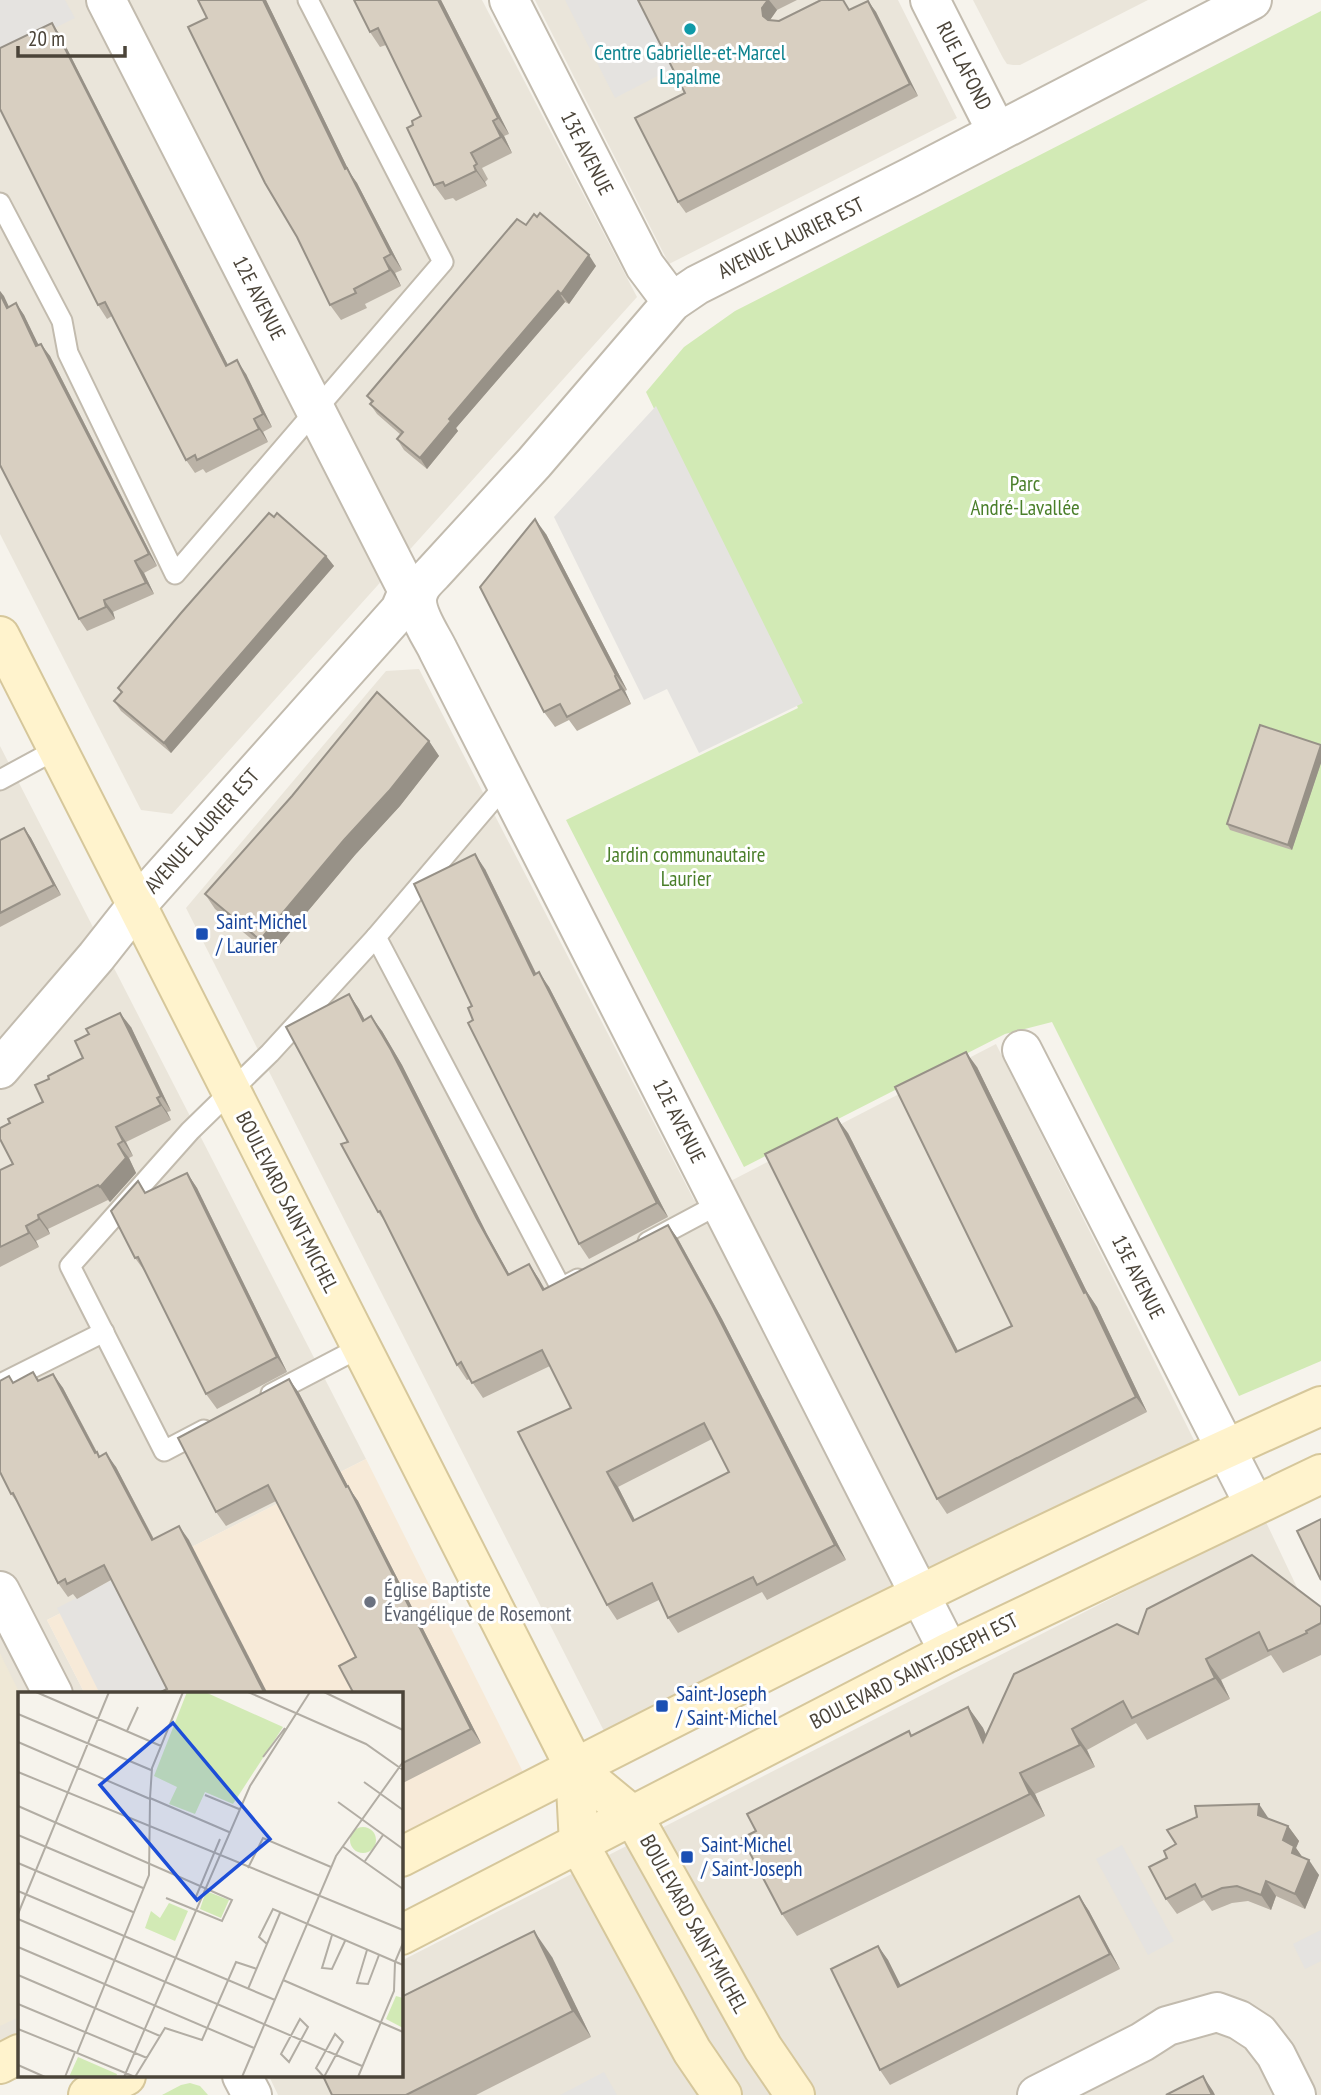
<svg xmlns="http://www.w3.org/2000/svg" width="1321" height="2095" font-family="'PT Sans Narrow',sans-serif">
  <rect width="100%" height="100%" fill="#f6f3ec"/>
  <g fill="#eae5da">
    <path d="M0,0H482L637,297L172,814L141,810L0,534Z"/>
    <path d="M535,0H898L957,118L669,264Z"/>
    <path d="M973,0H1148L1020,65H1013L1007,64L1003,58Z"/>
    <path d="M419,669L694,1200L996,1044L1195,1442L606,1735L186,908L386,671Z"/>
    <path d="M0,746L366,1459L47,1620L85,1694H19V2034L0,2043Z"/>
    <path d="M1265,1520L1321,1638V2095H278L269,2076H401V1961Z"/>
  </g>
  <path fill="#f7ead8" d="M366,1459L525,1776L401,1840V1694H85L47,1620Z"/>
  <path fill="#efe8d6" d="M0,1653L20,1694L19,2017L0,2026Z"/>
  <g fill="#d2eab5">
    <path d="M1321,11V1361L1239,1396L1052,1022L1005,1034L744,1167L566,820L798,708L646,392L684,347L735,311Z"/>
    <path d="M190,2083L200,2086L208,2095H162L181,2085Z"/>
  </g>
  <g fill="#e5e3e0">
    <path d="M0,0H65L75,18L0,55Z"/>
    <path d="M565,0H643L677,66L615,98Z"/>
    <path d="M656,406L803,703L699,753L667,689L644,700L554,517Z"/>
    <path d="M114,1579L172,1694H100L57,1608Z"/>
    <path d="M1122,1845L1174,1941L1148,1955L1096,1859Z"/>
    <path d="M1321,1930V1961L1305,1969L1293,1944Z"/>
    <path d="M604,2072L617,2095H560Z"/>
  </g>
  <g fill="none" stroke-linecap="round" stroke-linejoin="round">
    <defs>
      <g id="service">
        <path d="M0,203L62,321L68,353L175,574L443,262L308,0"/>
        <path d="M0,780L57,749"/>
        <path d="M376,937L561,1288L578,1279"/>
        <path d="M648,1242L721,1203"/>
        <path d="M0,1384L104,1332"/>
        <path d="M271,1394L361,1347"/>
        <path d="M204,1430L164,1451L70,1266L190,1131L270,1053L376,937L506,784"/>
      </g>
      <g id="minor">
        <path d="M509,0L645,266L672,302"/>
        <path d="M930,0L997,132"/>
        <path d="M1022,1050L1254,1504"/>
        <path d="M0,1069L96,957L137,905L400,610L408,591L106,0"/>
        <path d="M0,1591L53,1694"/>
        <path d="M949,1652L438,650C431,635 411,609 419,591C421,585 428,578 433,573L534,463L672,302L697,285L911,177L1252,0"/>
        <path d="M242,2076L252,2095"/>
        <path d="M1037,2095L1142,2042L1167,2026L1217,2012L1239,2020L1259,2033L1276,2055L1296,2095"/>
      </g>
      <g id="secondary">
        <path d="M0,636L575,1768L633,1816L763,2048L795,2095"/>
        <path d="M575,1768L579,1844L692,2051L722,2095"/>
        <path d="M401,1857C705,1701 1009,1545 1321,1406"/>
        <path d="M401,1935L949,1652L1321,1474"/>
        <path d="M0,2064L19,2054"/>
        <path d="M88,2095L126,2076"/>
      </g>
    </defs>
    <use href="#service" stroke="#c2bbae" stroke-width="23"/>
    <use href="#minor" stroke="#c2bbae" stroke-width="42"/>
    <use href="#secondary" stroke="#d6c79b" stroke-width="42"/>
    <use href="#service" stroke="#fff" stroke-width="19"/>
    <use href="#minor" stroke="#fff" stroke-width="38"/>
    <use href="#secondary" stroke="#fff3cd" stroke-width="38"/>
  </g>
  <g fill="#bab2a6" fill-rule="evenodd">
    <path d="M198,0H266L350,173L357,183L402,270L395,273L401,286L365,304L367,308L341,320L330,305L207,18Z"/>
    <path d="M354,0H441L509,134L504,136L512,153L482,168L488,179L485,182L487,186L456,201L453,198L445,200L434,185L413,125L421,116L386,45L380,47L370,32Z"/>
    <path d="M638,0H797L777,10L770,20L779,21L850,10L868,1L876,12L918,96L686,213L678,202L685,93Z"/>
    <path d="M52,23L61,37L228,365L246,374L272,427L263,432L268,442L206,473L203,469L195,473L186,460L112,316L107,319L98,305Z"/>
    <path d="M526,225L596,266L569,304L565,302L456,428L458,431L427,469L404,450L397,439L401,435L377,414L370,404L371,402L367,396Z"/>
    <path d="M0,291L9,307L16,303L24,315L38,345L50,356L157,566L144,573L154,594L113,612L115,619L87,631L79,619L0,465Z"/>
    <path d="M546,534L627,690L625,691L631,704L577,731L569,720L555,727L544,712Z"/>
    <path d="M326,556L334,566L171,753L121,711L114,701L121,693L118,688Z"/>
    <path d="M429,741L439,756L400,806L355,855L271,955L215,909L205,894Z"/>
    <path d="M1321,745V763L1292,850L1230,830L1227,824Z"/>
    <path d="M24,828L31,838L61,895L0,927V840Z"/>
    <path d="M485,869L536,973L549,987L668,1217L589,1259L579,1244L473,1020L472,1006Z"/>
    <path d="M349,994L359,1009L365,1020L382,1031L402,1065L487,1234L509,1274L529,1264L545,1289L668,1225L678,1239L722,1319L846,1560L767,1600L762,1592L678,1633L668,1618L659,1600L617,1620L607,1605L571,1408L550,1366L483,1398L470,1379L467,1380L457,1365L386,1223L378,1212L348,1142ZM712,1439L729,1472L635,1520L618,1487Z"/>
    <path d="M131,1027L171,1111L167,1112L171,1120L126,1142L133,1156L129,1158L136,1173L110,1202L108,1200L48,1229L50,1234L36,1241L39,1247L0,1267V1170L13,1164L10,1123L43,1102L49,1079L83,1058Z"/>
    <path d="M977,1067L1087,1292L1097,1307L1147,1412L947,1514L937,1499L848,1133L958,1351L1012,1326Z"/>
    <path d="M187,1173L197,1188L287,1372L217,1409L206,1394L146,1273L135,1258L138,1181L146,1193Z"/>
    <path d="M33,1372L39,1380L53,1374L63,1388L97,1452L100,1456L116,1467L154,1539L189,1540L167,1689L111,1580L77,1599L73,1594L68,1597L58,1583L19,1505L11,1494L9,1376L14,1383Z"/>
    <path d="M289,1379L299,1393L349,1488L358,1501L481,1743L401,1784V1694L356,1657L276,1501L226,1526L216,1512Z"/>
    <path d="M1321,1607V1655L1283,1673L1271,1655L1221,1680L1230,1699L1147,1740L1136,1723L1087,1750L1095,1767L1035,1794L1045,1816L797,1936L782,1914L756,1831L909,1731L912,1736L968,1707L983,1728L986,1735L1138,1634Z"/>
    <path d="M1269,1819L1288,1826L1299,1841L1296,1848L1303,1858L1319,1875L1305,1909L1276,1896L1271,1910L1248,1901L1232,1903L1212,1911L1204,1900L1177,1914L1166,1899Z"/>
    <path d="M1079,1896L1089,1911L1120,1969L890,2085L880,2070L878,1946L888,1960L901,1986Z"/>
    <path d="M552,1957L591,2037L476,2095H332Z"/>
  </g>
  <g fill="#979187">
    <path d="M263,0H266L350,173L357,183L402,270L391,254L345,169Z"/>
    <path d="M438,0H441L509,134L498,118Z"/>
    <path d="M768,0H769L777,10L770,20L771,27L763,16L762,8Z"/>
    <path d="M868,1L876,12L918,96L910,84Z"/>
    <path d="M52,23L61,37L235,379L226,366Z"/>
    <path d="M493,121L504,136L512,153L501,137Z"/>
    <path d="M474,166L485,182L487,186L476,171Z"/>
    <path d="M589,255L596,266L569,304L561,294Z"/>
    <path d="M384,258L395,273L401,286L390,270Z"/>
    <path d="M0,291L4,296L15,320L7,308L0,294Z"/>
    <path d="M558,291L565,302L456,428L458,431L427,469L420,458L449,419Z"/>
    <path d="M16,303L24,315L45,358L36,346Z"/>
    <path d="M41,344L50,356L157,566L149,554Z"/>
    <path d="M237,360L246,374L272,427L263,414Z"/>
    <path d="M254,419L263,432L268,442L259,429Z"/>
    <path d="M535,519L546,534L627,690L616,675Z"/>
    <path d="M326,556L334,566L171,753L164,743Z"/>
    <path d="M135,561L144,573L154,594L146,583Z"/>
    <path d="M104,600L113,612L115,619L106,607Z"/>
    <path d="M615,676L625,691L631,704L621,689Z"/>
    <path d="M429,741L439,756L400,806L355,855L271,955L260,940Z"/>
    <path d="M1321,747V763L1292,850L1288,845Z"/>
    <path d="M24,828L31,838L61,895L54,885Z"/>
    <path d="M475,854L485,869L544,990L534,975Z"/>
    <path d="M539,972L549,987L668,1217L657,1203Z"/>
    <path d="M349,994L359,1009L373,1036L363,1021Z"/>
    <path d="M120,1013L131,1027L171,1111L161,1096Z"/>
    <path d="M371,1016L382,1031L402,1065L487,1234L518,1290L508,1275L477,1219Z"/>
    <path d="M966,1052L977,1067L1087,1292L1097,1307L1147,1412L1136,1397L1084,1293Z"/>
    <path d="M157,1098L167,1112L171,1120L161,1105Z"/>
    <path d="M837,1118L848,1133L966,1367L956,1352Z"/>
    <path d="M116,1127L126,1142L133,1156L123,1141Z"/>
    <path d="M118,1144L129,1158L136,1173L110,1202L100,1187Z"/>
    <path d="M187,1173L197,1188L287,1372L277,1357Z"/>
    <path d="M38,1215L48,1229L50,1234L39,1219Z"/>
    <path d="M668,1225L678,1239L722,1319L846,1560L835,1545Z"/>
    <path d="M26,1226L36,1241L39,1247L29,1233Z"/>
    <path d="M529,1264L539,1279L553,1305L543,1290Z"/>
    <path d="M53,1374L63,1388L105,1468L95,1453Z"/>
    <path d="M289,1379L299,1393L349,1488L358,1501L481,1743L471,1729Z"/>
    <path d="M106,1453L116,1467L162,1555L152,1540Z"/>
    <path d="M607,1472L618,1487L643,1536L633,1521Z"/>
    <path d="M179,1526L189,1540L268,1694H265Z"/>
    <path d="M1206,1659L1221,1680L1230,1699L1215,1678Z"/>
    <path d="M968,1707L983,1728L998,1763L983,1742Z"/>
    <path d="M1072,1729L1087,1750L1095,1767L1080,1745Z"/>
    <path d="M1020,1773L1035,1794L1045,1816L1030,1794Z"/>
    <path d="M1259,1804L1269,1819L1258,1815Z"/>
    <path d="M1288,1826L1299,1841L1296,1848L1305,1861L1302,1868L1283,1840Z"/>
    <path d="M1309,1860L1319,1875L1305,1909L1295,1894Z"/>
    <path d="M1266,1881L1276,1896L1271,1910L1261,1895Z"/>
    <path d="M1079,1896L1089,1911L1120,1969L1110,1954Z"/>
    <path d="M534,1931L552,1957L591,2037L573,2011Z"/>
    <path d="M878,1946L888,1960L909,2002L898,1987Z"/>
    <path d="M1203,2076L1213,2091L1215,2095H1212Z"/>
  </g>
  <g fill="#d8cfc1" stroke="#979187" stroke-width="2" fill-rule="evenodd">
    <path d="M198,0H263L345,169L347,168L391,254L384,258L390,270L354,289L356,293L330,305L297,237L265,183L188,27L207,18Z"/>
    <path d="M354,0H438L498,118L493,121L501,137L471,153L477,164L474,166L476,171L445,186L443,182L434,185L407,128L413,125L412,121L421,116L378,28L370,32Z"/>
    <path d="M638,0H768L762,8L763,16L768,20L779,21L821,0H843L849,10L868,1L910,84L678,202L635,118L685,93Z"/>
    <path d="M52,23L226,366L237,360L263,414L254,419L259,429L197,460L195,455L186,460L105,302L98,305L0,109V48Z"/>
    <path d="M540,213L589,255L561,294L558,291L449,419L451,421L420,458L397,439L403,432L370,404L373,401L367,396L517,219L526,225L534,214L537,217Z"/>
    <path d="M0,294L7,308L16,303L36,346L41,344L149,554L135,561L146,583L104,600L106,607L79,619L0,465Z"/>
    <path d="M269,513L274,517L277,513L326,556L164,743L114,701L122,692L118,688L181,613Z"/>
    <path d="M535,519L616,675L615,676L621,689L567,717L560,704L544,712L480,587Z"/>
    <path d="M377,692L429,741L389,791L344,840L260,940L205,894L292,796Z"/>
    <path d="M1260,725L1321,745L1288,845L1227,824Z"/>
    <path d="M24,828L54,885L0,913V840Z"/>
    <path d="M475,854L534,975L539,972L657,1203L579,1244L468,1023L473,1020L468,1008L472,1006L414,884Z"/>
    <path d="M349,994L363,1021L371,1016L391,1050L477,1219L508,1275L529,1264L543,1290L668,1225L712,1305L835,1545L757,1585L753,1577L668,1618L652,1583L607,1605L518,1432L571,1408L542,1350L472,1383L461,1362L457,1365L380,1211L378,1212L341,1144L348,1142L286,1027ZM704,1423L729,1472L633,1521L607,1472Z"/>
    <path d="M120,1013L161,1096L157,1098L161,1105L116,1127L123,1141L118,1144L126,1158L100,1187L98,1185L38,1215L39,1219L26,1226L29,1233L0,1247V1170L13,1164L0,1139V1128L10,1123L8,1119L43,1102L35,1085L49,1079L48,1076L83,1058L75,1041L89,1034L86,1029Z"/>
    <path d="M966,1052L1084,1293L1086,1292L1136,1397L937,1499L765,1154L837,1118L956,1352L1012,1326L895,1087Z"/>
    <path d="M187,1173L277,1357L206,1394L138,1257L135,1258L111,1211L138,1181L145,1193Z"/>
    <path d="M33,1372L38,1381L53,1374L95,1453L97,1452L99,1457L106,1453L152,1540L179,1526L265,1694H157L167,1689L104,1565L67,1584L65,1579L58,1583L13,1493L11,1494L0,1472V1381L9,1376L13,1383Z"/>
    <path d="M289,1379L346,1487L348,1486L471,1729L401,1764V1694H354L339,1666L356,1657L268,1485L216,1512L178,1438Z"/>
    <path d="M1321,1519V1580L1297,1531Z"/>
    <path d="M1252,1555L1321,1607V1623L1306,1631L1307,1633L1268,1651L1259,1632L1206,1659L1215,1678L1132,1718L1123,1701L1072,1729L1080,1745L1020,1773L1030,1794L782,1914L742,1838L756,1831L747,1814L909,1731L911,1736L968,1707L983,1742L1014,1674L1117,1624L1138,1634L1147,1609Z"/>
    <path d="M1259,1804L1258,1815L1288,1826L1283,1840L1294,1846L1292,1853L1309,1860L1295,1894L1266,1881L1261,1895L1237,1886L1222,1888L1202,1897L1195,1884L1166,1899L1149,1867L1167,1858L1164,1851L1176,1844L1167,1830L1197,1817L1195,1806Z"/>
    <path d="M1079,1896L1110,1954L880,2070L831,1969L878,1946L898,1987Z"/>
    <path d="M534,1931L573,2011L406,2095H332L323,2076H401V1997Z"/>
    <path d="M1203,2076L1212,2095H1166Z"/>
  </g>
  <circle fill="#0f9aa8" stroke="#fff" stroke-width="2.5" cx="690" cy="29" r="7"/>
  <g fill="#1a4fb4" stroke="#fff" stroke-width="2.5">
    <rect x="195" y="927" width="14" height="14" rx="3.5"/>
    <rect x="655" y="1699" width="14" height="14" rx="3.5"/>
    <rect x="680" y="1850" width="14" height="14" rx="3.5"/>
  </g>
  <circle fill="#6b7280" stroke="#fff" stroke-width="2.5" cx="370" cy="1602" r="7"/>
  <g text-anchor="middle" stroke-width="6" stroke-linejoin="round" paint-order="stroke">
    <g font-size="21" fill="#0d838f" stroke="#fff">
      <text x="690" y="60">Centre Gabrielle-et-Marcel<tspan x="690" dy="24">Lapalme</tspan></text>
    </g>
    <g font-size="21" fill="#4b4439" stroke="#fff">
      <text transform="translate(964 66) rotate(63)" y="7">RUE LAFOND</text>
      <text transform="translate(587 153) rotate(63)" y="7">13E AVENUE</text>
      <text transform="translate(791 238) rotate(-26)" y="7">AVENUE LAURIER EST</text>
      <text transform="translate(259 298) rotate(63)" y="7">12E AVENUE</text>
      <text transform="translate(202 831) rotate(-48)" y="7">AVENUE LAURIER EST</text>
      <text transform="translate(679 1121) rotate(63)" y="7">12E AVENUE</text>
      <text transform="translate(287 1202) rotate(63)" y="7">BOULEVARD SAINT-MICHEL</text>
      <text transform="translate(1138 1277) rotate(63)" y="7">13E AVENUE</text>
      <text transform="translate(914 1671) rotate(-27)" y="7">BOULEVARD SAINT-JOSEPH EST</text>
      <text transform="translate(694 1924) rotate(61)" y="7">BOULEVARD SAINT-MICHEL</text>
    </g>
    <g font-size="21" fill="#4a7f2a" stroke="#fff">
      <text x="1025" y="491">Parc<tspan x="1025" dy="24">André-Lavallée</tspan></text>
      <text x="686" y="862">Jardin communautaire<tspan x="686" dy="24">Laurier</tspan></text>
    </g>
    <g font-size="21" fill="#164399" stroke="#fff" text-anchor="start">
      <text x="216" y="929">Saint-Michel<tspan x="216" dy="24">/ Laurier</tspan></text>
      <text x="676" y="1701">Saint-Joseph<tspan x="676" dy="24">/ Saint-Michel</tspan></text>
      <text x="701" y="1852">Saint-Michel<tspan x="701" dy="24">/ Saint-Joseph</tspan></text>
    </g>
    <g font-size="21" fill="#5b616d" stroke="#fff" text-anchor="start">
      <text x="384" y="1597">Église Baptiste<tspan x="384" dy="24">Évangélique de Rosemont</tspan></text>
    </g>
  </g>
  <g transform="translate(18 1692)">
    <rect width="385" height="385" fill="#f6f3ec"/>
    <path d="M169,0H187L265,35L215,112L187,100L177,122L151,112L159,95L136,84ZM332 148a13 13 0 1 1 26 0a13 13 0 1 1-26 0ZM188,199L211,208L203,226L182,217ZM151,211L170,219L157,249L127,236L133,219L142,226ZM378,304L385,306V336L368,327ZM60,365L99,382L98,385H51Z" fill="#d2eab5"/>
    <path fill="none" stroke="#b2ada4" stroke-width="2" d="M18,0L143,54M165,0L134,76L132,106L211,140M230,0L348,52L385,78M306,0L385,38M0,22L133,78M109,39L120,15M0,50L132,107L131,183L59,361L117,385L147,336L184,348L218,270L239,277M245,65L267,36M0,80L385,238M346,90L385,118M187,103L221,117M320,110L385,157M0,114L214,208L204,229L148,206M0,143L125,196M324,154L385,197M347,169L365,143M0,171L115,220M230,176L245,146L313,175M0,199L257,308M177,207L202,147M0,222L91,0M0,227L344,374M314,243L304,276L314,277L327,249M249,252L241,245L255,217L385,273M0,255L236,356M349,258L339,291L350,292L361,263M0,283L142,344M265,288L385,340M230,297L262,221M0,312L129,366M282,327L290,335L271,370L263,362ZM0,337L57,360L47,385M317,342L325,350L306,385L298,376ZM0,373L27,385M106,385L232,94L292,0M224,385L318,164L385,70M340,385L376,299L377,270L385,251"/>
    <path fill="#1d4ed8" fill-opacity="0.15" stroke="#1d4ed8" stroke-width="3.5" d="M155,31L252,147L179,208L82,93Z"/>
    <rect width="385" height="385" fill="none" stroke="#4b4439" stroke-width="3.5"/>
  </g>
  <path d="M18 46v10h107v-10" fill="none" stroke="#4b4439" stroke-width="3.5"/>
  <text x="28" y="46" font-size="21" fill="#4b4439" stroke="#ffffff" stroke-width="5" paint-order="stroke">20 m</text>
</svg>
